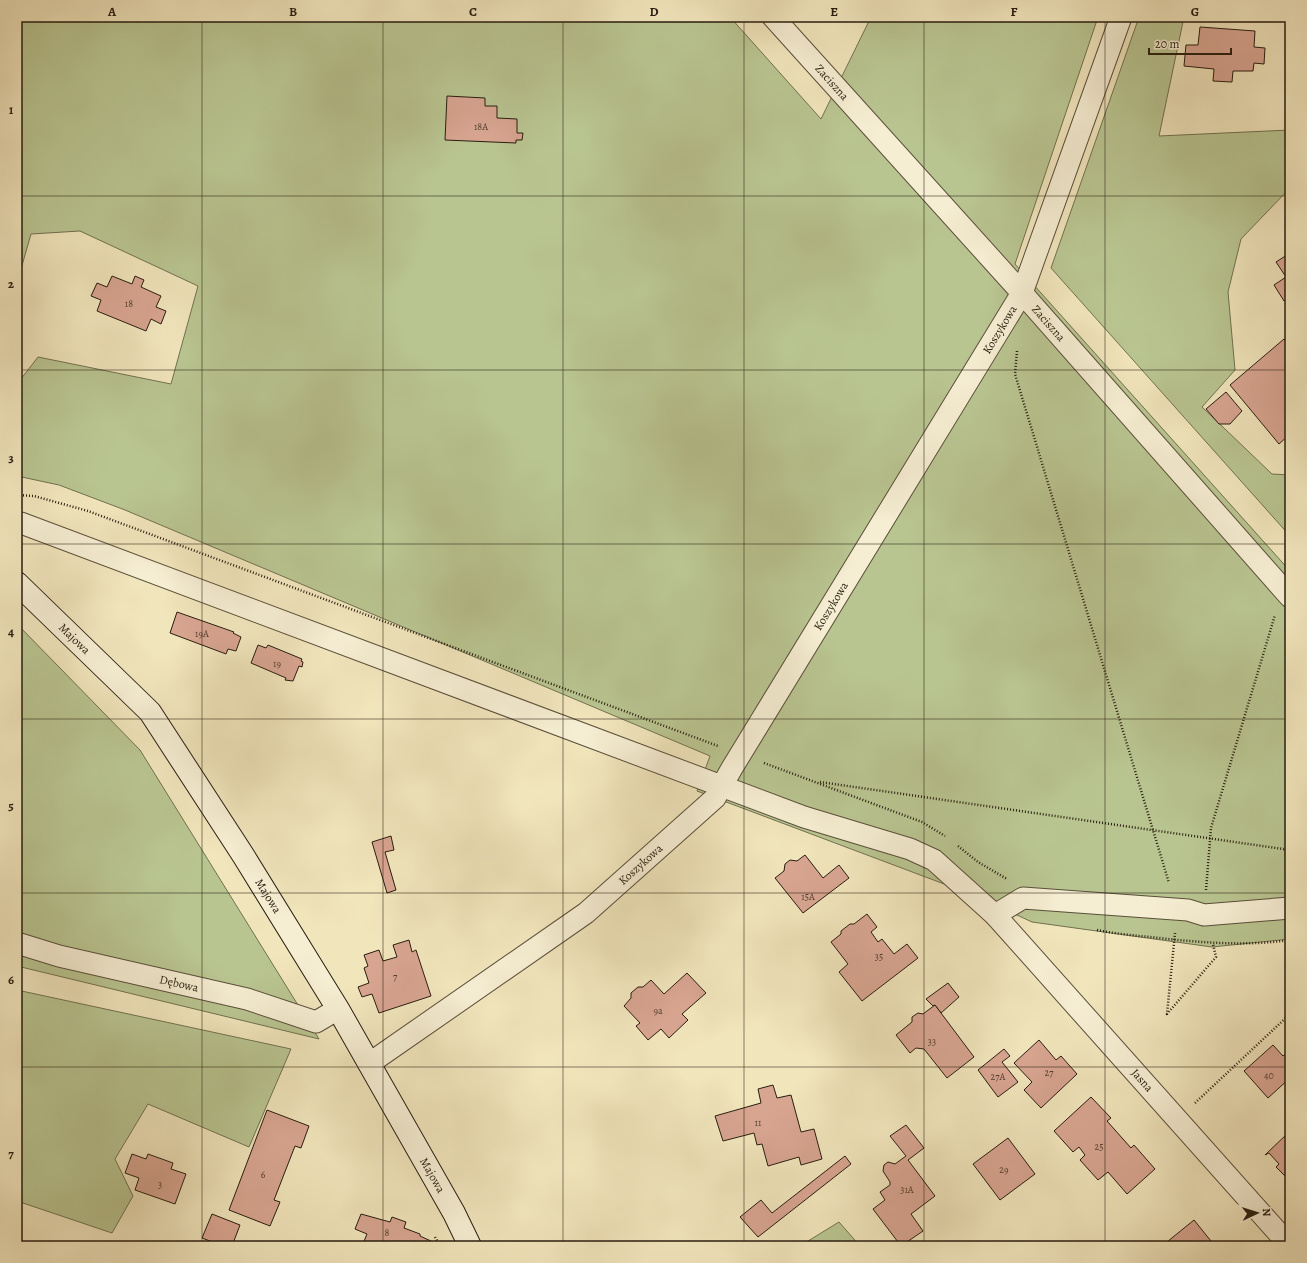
<svg xmlns="http://www.w3.org/2000/svg" width="1307" height="1263" font-family="Alegreya,serif">
  <rect width="100%" height="100%" fill="#f1e5bc"/>
  <filter id="stains"><feTurbulence type="fractalNoise" baseFrequency=".005" numOctaves="4"/><feColorMatrix values="0 0 0 0 .2 0 0 0 0 .09 0 0 0 0 .02 0 0 0 .5 -.17"/></filter>
  <radialGradient id="worn" r=".72"><stop offset=".6" stop-color="#630" stop-opacity="0"/><stop offset="1" stop-color="#630" stop-opacity=".3"/></radialGradient>
  <g fill="#b9c591" stroke="#707150">
    <path d="M17,17H730L821,119L871,17H1089L1097,20L1015,264L1290,571V939L1212,947L1032,922L976,896L697,791L710,756L125,510L59,485L17,476V384L38,357L171,384L198,286L80,231L31,234L17,283Z"/>
    <path d="M1139,17H1184L1159,136L1290,130V188L1241,239L1228,292L1235,370L1202,407L1272,474L1290,475V536L1051,268Z"/>
    <path d="M17,624L140,750L319,1039L17,966Z"/>
    <path d="M17,990L291,1049L249,1147L148,1104L115,1159L133,1196L112,1233L17,1201Z"/>
    <path d="M839,1222L860,1246H800Z"/>
  </g>
  <g fill="#d8a591" stroke="#281d0f">
    <path d="M1200,27L1255,31L1254,47L1265,48L1264,64L1254,63L1253,71H1233L1232,82L1213,81L1214,69L1184,66L1186,45H1198Z"/>
    <path d="M447,96L485,98V106H497V118L517,119V133H523L522,140H516V143L445,140Z"/>
    <path d="M1290,253V297L1284,301L1274,285L1286,277L1276,262Z"/>
    <path d="M112,276L132,284L135,276L144,280L141,287L161,296L156,307L166,311L161,324L151,319L146,331L97,311L101,300L91,296L97,283L107,287Z"/>
    <path d="M1284,339L1290,347V434L1279,444L1230,385Z"/>
    <path d="M1226,392L1242,411L1230,424H1219L1206,409Z"/>
    <path d="M177,612L234,632L233,633L241,637L236,651L228,649L226,654L170,633Z"/>
    <path d="M258,645L266,648L268,645L302,659L301,661L303,662L302,667L299,666L293,681L285,680L286,678L251,663Z"/>
    <path d="M391,836L394,850L385,852L396,890L387,893L372,842Z"/>
    <path d="M805,855L823,878L839,865L849,878L803,913L775,878L784,871L785,864L790,860L797,861Z"/>
    <path d="M867,914L877,927L871,932L878,942L882,939L894,954L907,944L918,958L862,1001L839,972L848,964L831,942L841,934V931L850,924H854Z"/>
    <path d="M409,940L412,952L416,950L431,996L379,1013L372,994L362,997L358,987L369,983L364,968L368,966L364,955L379,950L383,961L397,957L393,945Z"/>
    <path d="M687,973L706,993L682,1014L688,1020L669,1038L661,1029L648,1040L636,1026L640,1023L624,1006L631,998V993L638,987H643L651,980L664,994Z"/>
    <path d="M948,983L959,997L941,1013L935,1005L933,1006L926,999Z"/>
    <path d="M935,1005L974,1057L947,1078L924,1049L916,1048L910,1053L896,1035L912,1022V1017L918,1013L923,1014Z"/>
    <path d="M1039,1040L1056,1060L1061,1056L1077,1074L1041,1108L1024,1090L1032,1082L1014,1063Z"/>
    <path d="M1273,1045L1283,1056L1290,1050V1078L1268,1098L1244,1071Z"/>
    <path d="M1004,1049L1010,1056L1002,1062L1018,1082L998,1097L978,1070Z"/>
    <path d="M773,1085L777,1098L791,1095L801,1132L814,1129L822,1159L801,1165L799,1157L768,1166L762,1144L757,1145L754,1133L723,1141L715,1116L761,1103L758,1089Z"/>
    <path d="M1091,1097L1111,1118L1107,1121L1131,1148L1134,1145L1155,1169L1127,1194L1108,1172L1098,1180L1080,1160L1085,1155L1079,1147L1073,1152L1054,1131Z"/>
    <path d="M267,1110L309,1126L301,1148L295,1146L274,1200L280,1202L270,1226L229,1210Z"/>
    <path d="M906,1125L924,1148L908,1160L935,1196L911,1214L923,1231L901,1246L873,1209L885,1200L880,1192L890,1185V1182L883,1171L884,1165L888,1162L895,1164L906,1156L890,1136Z"/>
    <path d="M1289,1132L1290,1133V1181L1276,1167L1279,1164L1269,1153L1265,1155Z"/>
    <path d="M1008,1138L1035,1174L1000,1200L973,1164Z"/>
    <path d="M132,1154L146,1159L148,1154L173,1163L171,1169L186,1174L175,1204L135,1190L139,1178L125,1173Z"/>
    <path d="M845,1156L851,1164L758,1237L740,1217L761,1200L772,1213Z"/>
    <path d="M212,1214L240,1225L232,1246H223L202,1238Z"/>
    <path d="M361,1214L390,1222L392,1217L406,1222L404,1228L420,1234V1236L431,1241L429,1246H362L367,1234L355,1229Z"/>
    <path d="M1194,1220L1215,1246H1162Z"/>
  </g>
  <g fill="none" stroke-linecap="round" stroke-linejoin="round">
    <defs>
      <g id="street">
        <path id="s1" d="M773,17L1022,293L1290,597"/>
        <path id="s2" d="M17,523H21L804,817L910,849L934,860L995,915L1290,1246"/>
        <path d="M995,915L1023,898L1188,910L1204,915L1290,908"/>
        <path id="s3" d="M17,943L59,956L247,999L316,1022L338,1009"/>
        <path id="s4" d="M370,1063L586,913L715,798L732,768L1022,293L1121,17"/>
      </g>
      <g id="secondary">
        <path id="s5" d="M17,583L150,712L243,855L338,1009L454,1213L470,1246"/>
      </g>
    </defs>
    <use href="#street" stroke="#5a4f3a" stroke-width="23"/>
    <use href="#secondary" stroke="#281d0f" stroke-width="24"/>
    <g stroke="#281d0f" stroke-width="2.5" stroke-dasharray="1 2" stroke-linecap="butt">
      <path d="M1017,351L1015,374L1169,883"/>
      <path d="M17,495L34,496L88,511L718,746"/>
      <path d="M764,763L922,822L945,836"/>
      <path d="M820,782L1290,850"/>
      <path d="M958,846L978,862L1007,879"/>
      <path d="M1206,890L1211,828L1275,615"/>
      <path d="M1097,930C1121,935 1144,936 1168,939C1209,943 1248,946 1290,940"/>
      <path d="M1175,933L1167,1014L1216,957L1213,944"/>
      <path d="M1195,1103L1290,1014"/>
      <path d="M435,1237L440,1246"/>
    </g>
    <use href="#street" stroke="#f6eed3" stroke-width="21"/>
    <use href="#secondary" stroke="#f6eed3" stroke-width="22"/>
  </g>
  <path fill="none" stroke="#281d0f" stroke-width="1" stroke-opacity="0.55" d="M202,17V1246M383,17V1246M563,17V1246M744,17V1246M924,17V1246M1105,17V1246M17,196H1290M17,370H1290M17,544H1290M17,719H1290M17,893H1290M17,1067H1290"/>
  <g text-anchor="middle" stroke-width="3" stroke-linejoin="round" paint-order="stroke">
    <g font-size="10" fill="#543f30">
      <text x="481" y="130">18A</text>
      <text x="129" y="307">18</text>
      <text x="202" y="637">19A</text>
      <text x="277" y="667">19</text>
      <text x="808" y="900">15A</text>
      <text x="879" y="960">35</text>
      <text x="395" y="980">7</text>
      <text x="658" y="1014">9a</text>
      <text x="932" y="1045">33</text>
      <text x="1049" y="1076">27</text>
      <text x="1269" y="1079">40</text>
      <text x="998" y="1080">27A</text>
      <text x="758" y="1126">11</text>
      <text x="1099" y="1150">25</text>
      <text x="1004" y="1173">29</text>
      <text x="263" y="1178">6</text>
      <text x="160" y="1188">3</text>
      <text x="907" y="1193">31A</text>
      <text x="387" y="1236">8</text>
    </g>
    <g font-size="12" fill="#281d0f" stroke="#f6eed3">
      <text dy="4" stroke="none"><textPath href="#s1" startOffset="88">Zaciszna</textPath></text>
      <text dy="4" stroke="none"><textPath href="#s1" startOffset="412">Zaciszna</textPath></text>
      <text dy="4" stroke="none"><textPath href="#s4" startOffset="984">Koszykowa</textPath></text>
      <text dy="4" stroke="none"><textPath href="#s4" startOffset="660">Koszykowa</textPath></text>
      <text dy="4" stroke="none"><textPath href="#s5" startOffset="80">Majowa</textPath></text>
      <text dy="4" stroke="none"><textPath href="#s4" startOffset="336">Koszykowa</textPath></text>
      <text dy="4" stroke="none"><textPath href="#s5" startOffset="404">Majowa</textPath></text>
      <text dy="4" stroke="none"><textPath href="#s3" startOffset="167">Dębowa</textPath></text>
      <text dy="4" stroke="none"><textPath href="#s2" startOffset="1281">Jasna</textPath></text>
      <text dy="4" stroke="none"><textPath href="#s5" startOffset="728">Majowa</textPath></text>
    </g>
  </g>
  <rect width="1307" height="1263" fill="none" stroke="#f1e5bc" stroke-width="44"/>
  <g transform="translate(1257 1213) rotate(86)" stroke="#f6eed3" stroke-width="3" paint-order="stroke">
  <path d="M0-3L7 15L0 10L-7 15Z" fill="#281d0f"/>
  <text y="-6" font-size="11" font-weight="bold" text-anchor="middle" fill="#281d0f">N</text>
  </g>
  <path d="M1149 48v6h82v-6" fill="none" stroke="#281d0f" stroke-width="2"/>
  <text x="1155" y="48" font-size="12" fill="#281d0f" stroke="#f6eed3" stroke-width="3" paint-order="stroke">20 m</text>
  <rect x="22" y="22" width="1263" height="1219" fill="none" stroke="#281d0f" stroke-width="1.5"/>
  <g font-size="13" text-anchor="middle" font-weight="bold" fill="#281d0f">
    <text x="112" y="16">A</text>
    <text x="293" y="16">B</text>
    <text x="473" y="16">C</text>
    <text x="654" y="16">D</text>
    <text x="834" y="16">E</text>
    <text x="1014" y="16">F</text>
    <text x="1195" y="16">G</text>
    <text x="11" y="114">1</text>
    <text x="11" y="288">2</text>
    <text x="11" y="462">3</text>
    <text x="11" y="636">4</text>
    <text x="11" y="810">5</text>
    <text x="11" y="984">6</text>
    <text x="11" y="1158">7</text>
  </g>
  <rect width="100%" height="100%" filter="url(#stains)"/>
  <rect width="100%" height="100%" fill="url(#worn)"/>
</svg>
